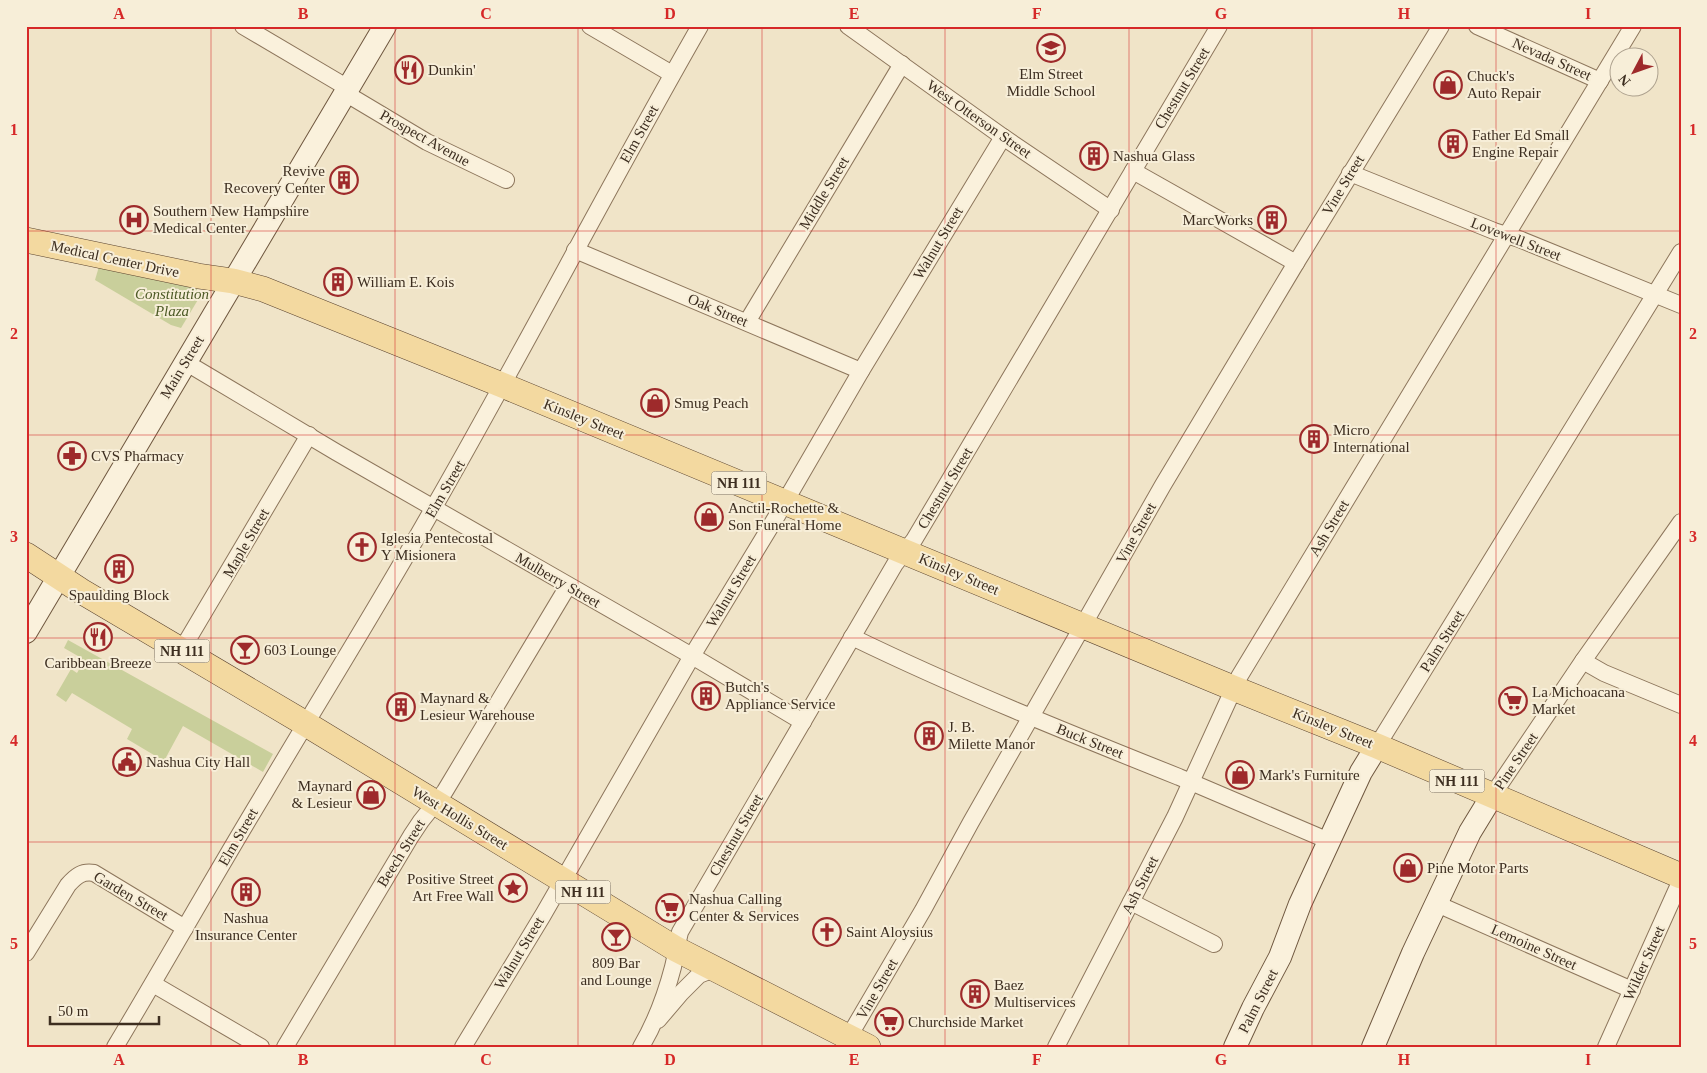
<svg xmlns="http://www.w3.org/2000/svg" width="1707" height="1073" font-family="Georgia,serif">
  <rect width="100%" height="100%" fill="#f0e4c8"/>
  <g fill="#c9cf9b">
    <path d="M100,263L196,285L199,298L181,328L171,325L95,280Z"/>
    <path d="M68,640L273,754L263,772L183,726L164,761L127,739L132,729L72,693L66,702L56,695L71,669L77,673L81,666L78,656L64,648Z"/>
  </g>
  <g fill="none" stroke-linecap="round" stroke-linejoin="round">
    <defs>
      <g id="street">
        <path d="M243,26L348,88"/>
        <path d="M590,26L672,74"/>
        <path d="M848,26L1003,137L1111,210"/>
        <path d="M1477,26L1600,81"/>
        <path d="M345,93L427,142L506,180"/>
        <path d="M1133,171L1296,263"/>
        <path d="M1350,173L1494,231L1519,239L1681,305"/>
        <path d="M575,250L861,371"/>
        <path d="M747,322L902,64"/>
        <path d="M185,362L336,452L692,656L803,722"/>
        <path d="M852,637C959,689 1069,733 1179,777C1229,798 1279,820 1329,841"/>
        <path d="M181,651L309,435"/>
        <path d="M1583,661L1604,673L1681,705"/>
        <path d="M1377,746L1681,252"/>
        <path d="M1492,796L1583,661L1681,522"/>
        <path d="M1131,902L1214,944"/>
        <path d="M1437,904L1632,990"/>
        <path d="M26,953L68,885C76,876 82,871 94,873L185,928"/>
        <path d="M153,984L261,1047"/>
        <path d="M658,1020L681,993L699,975L714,969"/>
        <path d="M844,1045L923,910L971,822L1163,485L1296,263L1441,26"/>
        <path d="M115,1047C166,962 214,876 265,792C321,697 380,603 434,507C525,348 609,185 700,26"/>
        <path d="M285,1047L411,836L421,821L445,791L568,586"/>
        <path d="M463,1047L543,915L692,656L778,514L861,371L1003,137"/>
        <path d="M641,1047C655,1023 666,994 673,967C676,955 677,944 680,932L895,564L914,540L1219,26"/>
        <path d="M1056,1047L1175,817L1239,677L1633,26"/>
        <path d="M1606,1047L1681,880"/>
      </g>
      <g id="secondary">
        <path d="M26,632L385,26"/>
        <path d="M1235,1047L1253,1008L1280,957L1300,904L1361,772L1377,746"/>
        <path d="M1373,1047L1413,953L1470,832L1492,796"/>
      </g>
      <g id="primary">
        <path d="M26,240L198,276L233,281L263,289L502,385L1233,688L1377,746L1681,876"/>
        <path d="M26,555L81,591L306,724L676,949L868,1047"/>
      </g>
    </defs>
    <use href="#street" stroke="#8d765c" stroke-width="18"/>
    <use href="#secondary" stroke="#6f573f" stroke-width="24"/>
    <use href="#primary" stroke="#5b4430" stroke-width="26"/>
    <use href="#street" stroke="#faf1dc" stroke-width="16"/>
    <use href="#secondary" stroke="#faf1dc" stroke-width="22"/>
    <use href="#primary" stroke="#f3d9a0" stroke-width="25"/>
  </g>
  <path fill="none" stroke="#d62828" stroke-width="1" stroke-opacity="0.55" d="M211,26V1047M395,26V1047M578,26V1047M762,26V1047M945,26V1047M1129,26V1047M1312,26V1047M1496,26V1047M26,231H1681M26,435H1681M26,638H1681M26,842H1681"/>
  <defs>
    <symbol id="school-ring" viewBox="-11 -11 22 22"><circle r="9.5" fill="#f7eed8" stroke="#9e2a2b" stroke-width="1.5"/><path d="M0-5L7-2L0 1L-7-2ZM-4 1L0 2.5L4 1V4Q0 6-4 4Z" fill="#9e2a2b"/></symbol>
    <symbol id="restaurant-ring" viewBox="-11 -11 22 22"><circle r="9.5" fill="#f7eed8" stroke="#9e2a2b" stroke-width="1.5"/><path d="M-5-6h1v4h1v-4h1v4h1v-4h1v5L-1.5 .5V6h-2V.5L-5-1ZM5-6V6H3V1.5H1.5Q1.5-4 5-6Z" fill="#9e2a2b"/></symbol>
    <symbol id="shop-ring" viewBox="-11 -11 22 22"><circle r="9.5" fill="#f7eed8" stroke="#9e2a2b" stroke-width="1.5"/><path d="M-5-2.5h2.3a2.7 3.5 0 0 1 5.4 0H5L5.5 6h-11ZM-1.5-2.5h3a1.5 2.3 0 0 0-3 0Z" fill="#9e2a2b"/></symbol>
    <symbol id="building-ring" viewBox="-11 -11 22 22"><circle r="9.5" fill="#f7eed8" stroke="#9e2a2b" stroke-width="1.5"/><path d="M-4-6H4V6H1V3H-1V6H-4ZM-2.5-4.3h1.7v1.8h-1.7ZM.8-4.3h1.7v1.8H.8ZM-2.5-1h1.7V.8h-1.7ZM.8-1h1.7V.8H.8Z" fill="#9e2a2b"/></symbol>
    <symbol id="hospital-ring" viewBox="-11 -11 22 22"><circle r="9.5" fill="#f7eed8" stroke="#9e2a2b" stroke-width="1.5"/><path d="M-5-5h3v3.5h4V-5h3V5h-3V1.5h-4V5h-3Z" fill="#9e2a2b"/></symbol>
    <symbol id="pharmacy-ring" viewBox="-11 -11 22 22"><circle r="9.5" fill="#f7eed8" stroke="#9e2a2b" stroke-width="1.5"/><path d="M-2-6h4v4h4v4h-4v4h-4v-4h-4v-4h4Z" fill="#9e2a2b"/></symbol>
    <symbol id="church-ring" viewBox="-11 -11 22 22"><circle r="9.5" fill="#f7eed8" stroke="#9e2a2b" stroke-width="1.5"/><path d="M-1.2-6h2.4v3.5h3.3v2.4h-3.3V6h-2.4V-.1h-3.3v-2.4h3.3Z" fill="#9e2a2b"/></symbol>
    <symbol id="bar-ring" viewBox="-11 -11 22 22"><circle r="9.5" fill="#f7eed8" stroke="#9e2a2b" stroke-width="1.5"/><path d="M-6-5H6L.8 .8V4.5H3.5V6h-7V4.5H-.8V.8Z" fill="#9e2a2b"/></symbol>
    <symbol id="supermarket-ring" viewBox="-11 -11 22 22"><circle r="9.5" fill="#f7eed8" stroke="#9e2a2b" stroke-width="1.5"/><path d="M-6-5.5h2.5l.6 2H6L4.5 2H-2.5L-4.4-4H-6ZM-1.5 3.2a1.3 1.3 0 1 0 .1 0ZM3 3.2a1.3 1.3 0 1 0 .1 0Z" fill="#9e2a2b"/></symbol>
    <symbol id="civic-ring" viewBox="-11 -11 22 22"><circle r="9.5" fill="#f7eed8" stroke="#9e2a2b" stroke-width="1.5"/><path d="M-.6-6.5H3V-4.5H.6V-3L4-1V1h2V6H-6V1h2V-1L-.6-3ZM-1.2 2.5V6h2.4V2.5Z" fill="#9e2a2b"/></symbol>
    <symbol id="sight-ring" viewBox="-11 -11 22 22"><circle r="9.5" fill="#f7eed8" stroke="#9e2a2b" stroke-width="1.5"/><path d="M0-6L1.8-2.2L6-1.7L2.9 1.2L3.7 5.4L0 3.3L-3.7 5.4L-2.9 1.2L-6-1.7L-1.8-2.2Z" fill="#9e2a2b"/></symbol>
  </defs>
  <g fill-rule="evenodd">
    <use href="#school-ring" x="1035" y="32" width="32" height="32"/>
    <use href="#restaurant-ring" x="393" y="54" width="32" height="32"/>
    <use href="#shop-ring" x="1432" y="69" width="32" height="32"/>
    <use href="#building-ring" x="1437" y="128" width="32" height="32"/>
    <use href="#building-ring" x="1078" y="140" width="32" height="32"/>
    <use href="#building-ring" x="328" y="164" width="32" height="32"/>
    <use href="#hospital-ring" x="118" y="204" width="32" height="32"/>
    <use href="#building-ring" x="1256" y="204" width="32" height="32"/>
    <use href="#building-ring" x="322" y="266" width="32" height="32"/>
    <use href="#shop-ring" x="639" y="387" width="32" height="32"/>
    <use href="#building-ring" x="1298" y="423" width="32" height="32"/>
    <use href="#pharmacy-ring" x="56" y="440" width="32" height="32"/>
    <use href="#shop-ring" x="693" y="501" width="32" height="32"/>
    <use href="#church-ring" x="346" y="531" width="32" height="32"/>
    <use href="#building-ring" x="103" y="553" width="32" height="32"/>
    <use href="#restaurant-ring" x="82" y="621" width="32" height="32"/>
    <use href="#bar-ring" x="229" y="634" width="32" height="32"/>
    <use href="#building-ring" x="690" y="680" width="32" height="32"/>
    <use href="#supermarket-ring" x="1497" y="685" width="32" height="32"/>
    <use href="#building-ring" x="385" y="691" width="32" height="32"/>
    <use href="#building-ring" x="913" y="720" width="32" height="32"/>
    <use href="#civic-ring" x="111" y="746" width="32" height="32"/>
    <use href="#shop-ring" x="1224" y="759" width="32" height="32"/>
    <use href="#shop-ring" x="355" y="779" width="32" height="32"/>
    <use href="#shop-ring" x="1392" y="852" width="32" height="32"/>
    <use href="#sight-ring" x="497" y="872" width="32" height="32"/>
    <use href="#building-ring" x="230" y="876" width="32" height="32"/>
    <use href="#supermarket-ring" x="654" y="892" width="32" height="32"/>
    <use href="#church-ring" x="811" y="916" width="32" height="32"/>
    <use href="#bar-ring" x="600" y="921" width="32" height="32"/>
    <use href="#building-ring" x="959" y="978" width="32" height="32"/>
    <use href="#supermarket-ring" x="873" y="1006" width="32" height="32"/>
  </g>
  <g text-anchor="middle" stroke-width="4" stroke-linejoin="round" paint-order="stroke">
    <g fill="#f7eed8" stroke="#756857" stroke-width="1">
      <rect x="711.5" y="471.5" width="55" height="23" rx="4"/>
      <rect x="154.5" y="639.5" width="55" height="23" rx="4"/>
      <rect x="1429.5" y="769.5" width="55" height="23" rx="4"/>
      <rect x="555.5" y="880.5" width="55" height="23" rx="4"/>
    </g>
    <g font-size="14" font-weight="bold" fill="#3d2e20">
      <text x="739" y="488">NH 111</text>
      <text x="182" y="656">NH 111</text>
      <text x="1457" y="786">NH 111</text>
      <text x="583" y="897">NH 111</text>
    </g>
    <g font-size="15" fill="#3d2e20" stroke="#f7eed8">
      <text transform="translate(1552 59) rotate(24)" y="5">Nevada Street</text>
      <text transform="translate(1182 88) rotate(-59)" y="5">Chestnut Street</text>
      <text transform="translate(979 119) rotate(35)" y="5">West Otterson Street</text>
      <text transform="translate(639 134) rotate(-61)" y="5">Elm Street</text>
      <text transform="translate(425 138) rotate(29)" y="5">Prospect Avenue</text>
      <text transform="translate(1343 185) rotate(-59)" y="5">Vine Street</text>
      <text transform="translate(824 193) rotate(-59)" y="5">Middle Street</text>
      <text transform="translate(1516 239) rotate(21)" y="5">Lovewell Street</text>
      <text transform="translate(938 243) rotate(-59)" y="5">Walnut Street</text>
      <text transform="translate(115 259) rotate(12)" y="5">Medical Center Drive</text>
      <text transform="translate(718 310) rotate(23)" y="5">Oak Street</text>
      <text transform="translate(182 367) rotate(-59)" y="5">Main Street</text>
      <text transform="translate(584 419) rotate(22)" y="5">Kinsley Street</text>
      <text transform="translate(945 488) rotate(-59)" y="5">Chestnut Street</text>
      <text transform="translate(445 489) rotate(-60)" y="5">Elm Street</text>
      <text transform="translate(1329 528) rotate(-59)" y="5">Ash Street</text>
      <text transform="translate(1136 533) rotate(-61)" y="5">Vine Street</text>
      <text transform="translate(246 543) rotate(-60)" y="5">Maple Street</text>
      <text transform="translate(959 574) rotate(23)" y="5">Kinsley Street</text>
      <text transform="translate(558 580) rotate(30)" y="5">Mulberry Street</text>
      <text transform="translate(731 591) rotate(-59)" y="5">Walnut Street</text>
      <text transform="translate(1442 641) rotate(-58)" y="5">Palm Street</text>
      <text transform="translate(1333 728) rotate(22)" y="5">Kinsley Street</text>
      <text transform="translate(1090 741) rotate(22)" y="5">Buck Street</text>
      <text transform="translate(1516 761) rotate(-56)" y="5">Pine Street</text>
      <text transform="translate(460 818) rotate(31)" y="5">West Hollis Street</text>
      <text transform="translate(736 835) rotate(-60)" y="5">Chestnut Street</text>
      <text transform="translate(238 837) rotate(-60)" y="5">Elm Street</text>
      <text transform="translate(401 853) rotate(-58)" y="5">Beech Street</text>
      <text transform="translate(1140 885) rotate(-63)" y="5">Ash Street</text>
      <text transform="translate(131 896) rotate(30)" y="5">Garden Street</text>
      <text transform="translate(1534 947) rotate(24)" y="5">Lemoine Street</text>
      <text transform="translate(519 953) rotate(-59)" y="5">Walnut Street</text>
      <text transform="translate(1644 963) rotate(-66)" y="5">Wilder Street</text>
      <text transform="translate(877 989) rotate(-60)" y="5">Vine Street</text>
      <text transform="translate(1258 1001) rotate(-63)" y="5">Palm Street</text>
    </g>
    <g font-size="15" fill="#3d2e20" stroke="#f7eed8" text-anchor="start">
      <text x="428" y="75">Dunkin'</text>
      <text x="1051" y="79" text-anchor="middle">Elm Street<tspan x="1051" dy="17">Middle School</tspan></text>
      <text x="1467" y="81">Chuck's<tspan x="1467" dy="17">Auto Repair</tspan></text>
      <text x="1472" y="140">Father Ed Small<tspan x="1472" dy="17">Engine Repair</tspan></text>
      <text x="1113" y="161">Nashua Glass</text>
      <text x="325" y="176" text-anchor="end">Revive<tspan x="325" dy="17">Recovery Center</tspan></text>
      <text x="153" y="216">Southern New Hampshire<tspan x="153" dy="17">Medical Center</tspan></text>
      <text x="1253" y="225" text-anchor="end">MarcWorks</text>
      <text x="357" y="287">William E. Kois</text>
      <text x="674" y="408">Smug Peach</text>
      <text x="1333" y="435">Micro<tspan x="1333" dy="17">International</tspan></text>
      <text x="91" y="461">CVS Pharmacy</text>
      <text x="728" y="513">Anctil-Rochette &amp;<tspan x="728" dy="17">Son Funeral Home</tspan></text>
      <text x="381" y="543">Iglesia Pentecostal<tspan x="381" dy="17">Y Misionera</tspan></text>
      <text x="119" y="600" text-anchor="middle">Spaulding Block</text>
      <text x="264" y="655">603 Lounge</text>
      <text x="98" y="668" text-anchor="middle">Caribbean Breeze</text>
      <text x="725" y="692">Butch's<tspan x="725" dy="17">Appliance Service</tspan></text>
      <text x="1532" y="697">La Michoacana<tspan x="1532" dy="17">Market</tspan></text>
      <text x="420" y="703">Maynard &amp;<tspan x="420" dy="17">Lesieur Warehouse</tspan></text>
      <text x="948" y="732">J. B.<tspan x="948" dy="17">Milette Manor</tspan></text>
      <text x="146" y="767">Nashua City Hall</text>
      <text x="1259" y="780">Mark's Furniture</text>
      <text x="352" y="791" text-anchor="end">Maynard<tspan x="352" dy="17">&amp; Lesieur</tspan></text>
      <text x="1427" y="873">Pine Motor Parts</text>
      <text x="494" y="884" text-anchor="end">Positive Street<tspan x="494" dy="17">Art Free Wall</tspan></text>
      <text x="689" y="904">Nashua Calling<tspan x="689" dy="17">Center &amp; Services</tspan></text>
      <text x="246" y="923" text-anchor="middle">Nashua<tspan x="246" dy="17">Insurance Center</tspan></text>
      <text x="846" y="937">Saint Aloysius</text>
      <text x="616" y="968" text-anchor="middle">809 Bar<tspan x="616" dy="17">and Lounge</tspan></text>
      <text x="994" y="990">Baez<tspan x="994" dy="17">Multiservices</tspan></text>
      <text x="908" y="1027">Churchside Market</text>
    </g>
    <g font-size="15" font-style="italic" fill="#4d5a26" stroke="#f7eed8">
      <text x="172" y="299">Constitution<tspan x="172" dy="17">Plaza</tspan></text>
    </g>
  </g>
  <rect width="1707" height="1073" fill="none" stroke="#f7eed8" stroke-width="55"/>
  <g transform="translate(1634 72) rotate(229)"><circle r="24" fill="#f7eed8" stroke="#ada18e"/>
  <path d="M0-4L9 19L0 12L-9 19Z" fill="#9e2a2b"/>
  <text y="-8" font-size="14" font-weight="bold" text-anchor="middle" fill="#3d2e20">N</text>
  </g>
  <path d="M50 1016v8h109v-8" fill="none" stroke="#3d2e20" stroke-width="2.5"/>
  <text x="58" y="1016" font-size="15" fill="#3d2e20" stroke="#f7eed8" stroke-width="4" paint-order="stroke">50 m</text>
  <rect x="28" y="28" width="1652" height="1018" fill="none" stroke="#d62828" stroke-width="2"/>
  <g font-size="16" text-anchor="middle" font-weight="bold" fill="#d62828">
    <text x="119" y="19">A</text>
    <text x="303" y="19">B</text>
    <text x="486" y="19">C</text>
    <text x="670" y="19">D</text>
    <text x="854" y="19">E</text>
    <text x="1037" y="19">F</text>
    <text x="1221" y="19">G</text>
    <text x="1404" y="19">H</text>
    <text x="1588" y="19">I</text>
    <text x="14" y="135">1</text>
    <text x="1693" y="135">1</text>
    <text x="14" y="339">2</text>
    <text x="1693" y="339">2</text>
    <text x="14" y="542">3</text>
    <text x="1693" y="542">3</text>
    <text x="14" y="746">4</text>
    <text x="1693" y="746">4</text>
    <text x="14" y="949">5</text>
    <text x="1693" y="949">5</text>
    <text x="119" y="1065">A</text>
    <text x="303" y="1065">B</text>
    <text x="486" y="1065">C</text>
    <text x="670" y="1065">D</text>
    <text x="854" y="1065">E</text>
    <text x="1037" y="1065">F</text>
    <text x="1221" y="1065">G</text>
    <text x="1404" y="1065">H</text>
    <text x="1588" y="1065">I</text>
  </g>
</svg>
